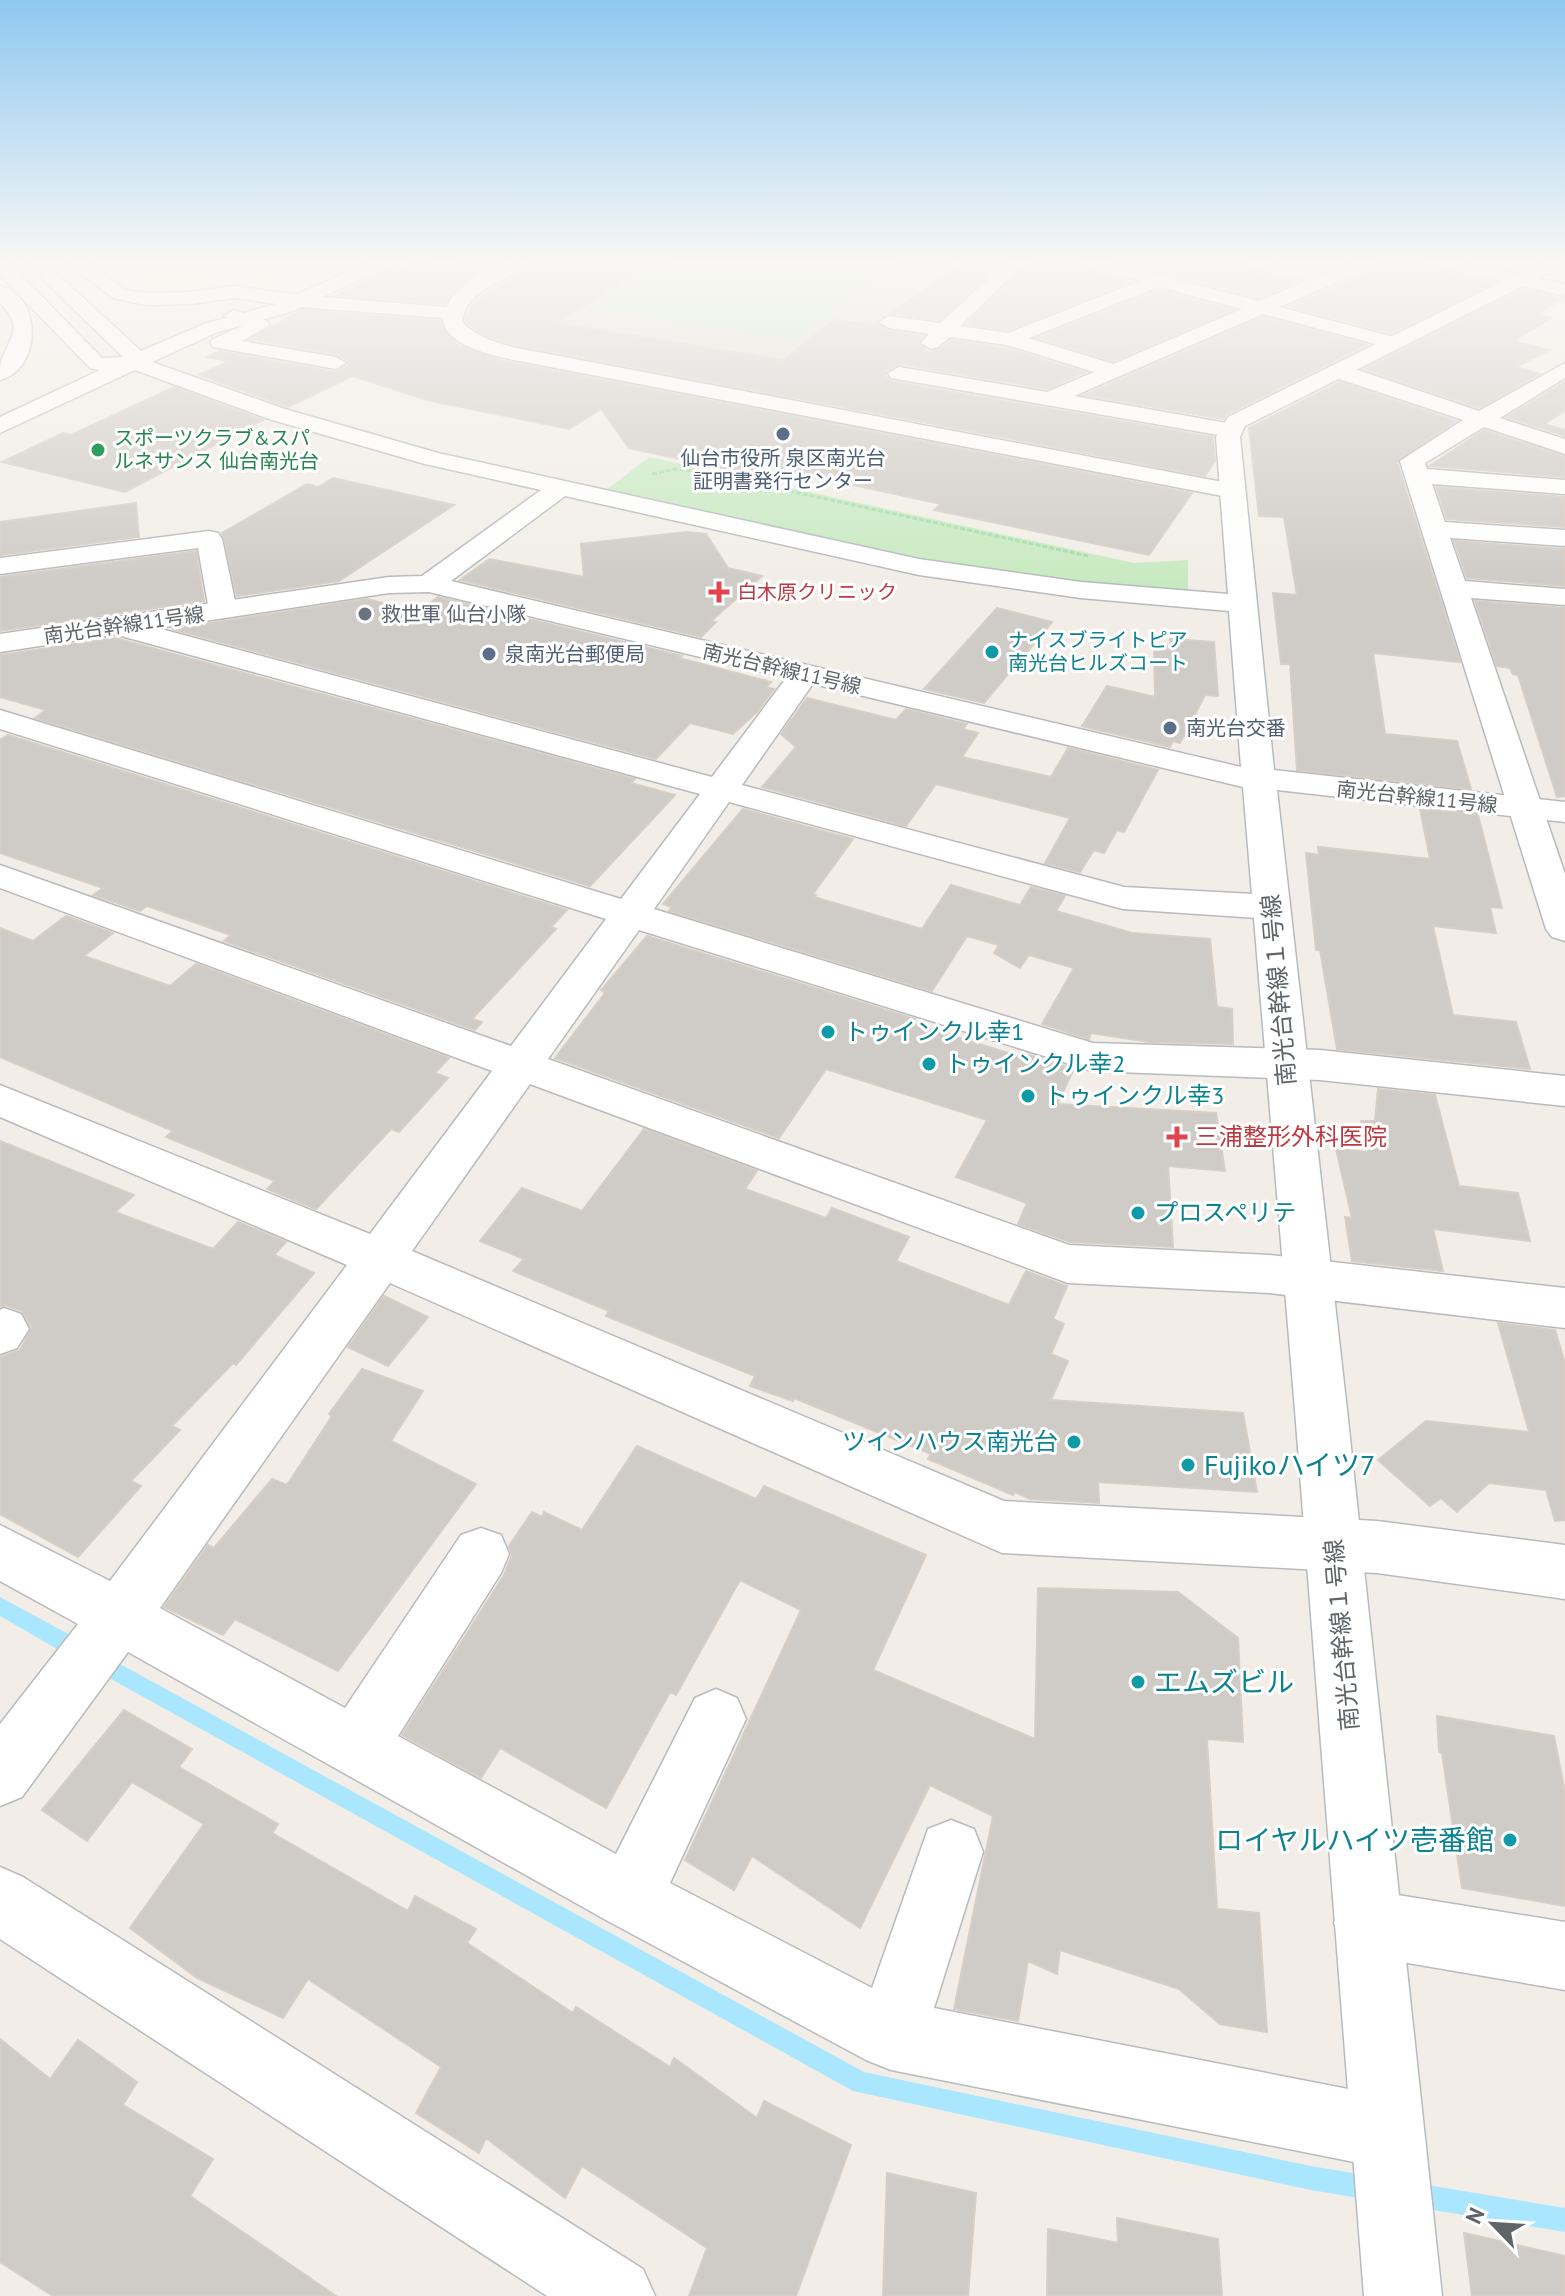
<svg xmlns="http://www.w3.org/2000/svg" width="1565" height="2296" font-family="'PT Sans','Noto Sans JP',sans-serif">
  <rect width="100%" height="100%" fill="#f2eee7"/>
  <path fill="#fff2df" d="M91,262H329L269,290L231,287L179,293L135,289Z"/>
  <path fill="#e4dfd8" d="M529,262H951L789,401L498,346L471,334L463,321L465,308L493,282Z"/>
  <g fill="#c8eac2">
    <path d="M671,262H894L795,340L593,309Z"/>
    <path d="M649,457L1134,563L1188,560V590L1139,588L945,565L608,489Z"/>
  </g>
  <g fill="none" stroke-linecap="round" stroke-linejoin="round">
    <g fill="#aae7ff" fill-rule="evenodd">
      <path d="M0,1597L85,1643L87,1650L85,1657L78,1659L71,1657L0,1616Z"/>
      <path d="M100,1653L864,2072L1311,2166L1371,2176L1379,2180L1383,2188L1379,2196L1371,2200L1311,2190L853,2091L93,1669L91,1662L93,1655Z"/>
      <path d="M1415,2183L1565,2208V2232L1415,2207L1407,2203L1403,2195L1407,2187Z"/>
    </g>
  </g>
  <g fill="#cfcbc6" stroke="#d7cec5" stroke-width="2">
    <path d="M412,262L455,265L461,262H505L469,278L444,304L335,295L396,265L403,267Z"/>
    <path d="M531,262H582L643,271L555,323L783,360L834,320L873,325L876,323L889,331L923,336L918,343L929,352L940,349L951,340L1006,348L1085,372L1047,389L900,364L887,370L885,375L890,381L1213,437L1215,461L1205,476L518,345L488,336L465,321L474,302L521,272Z"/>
    <path d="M964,262H1003L939,320L890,313Z"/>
    <path d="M1029,262H1076L1081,269L1130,282L1008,330L966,324Z"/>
    <path d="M1119,262H1238L1243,269L1297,282L1259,298Z"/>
    <path d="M1379,262H1426L1437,270L1493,283L1391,333L1289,306L1374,269Z"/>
    <path d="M1522,289L1564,299L1536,314L1551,318L1513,341L1549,350L1516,367L1540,374L1479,408L1364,369Z"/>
    <path d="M1159,290L1233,310L1113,361L1038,338Z"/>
    <path d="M302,310L441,321L443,329L458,345L504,361L1192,493L1149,555L934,510L941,504L771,467L759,476L629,448L601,409L569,429L427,400L353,376L288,407L199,375L229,361L207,357L219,351L335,372L348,366V360L336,354L251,339Z"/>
    <path d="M1263,317L1367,345L1227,414L1223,419L1084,395Z"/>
    <path d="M1339,382L1456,421L1397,462L1460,662L1373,653L1385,734L1457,741L1471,789L1297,770L1290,664H1281L1273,593L1297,595L1284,517L1259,516L1249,428Z"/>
    <path d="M1565,382V411L1544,424L1565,430V436L1507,417Z"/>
    <path d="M174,387L263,420L125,492L2,462L63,433L71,435Z"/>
    <path d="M1484,430L1565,457V477L1429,466Z"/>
    <path d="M333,478L454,505L339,581L237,596L222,533L307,484L318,487Z"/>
    <path d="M1436,487L1565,497V527L1447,519Z"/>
    <path d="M136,503L139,537L0,555V522Z"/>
    <path d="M687,532L706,534L728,568L762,576L711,621L716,622L701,637L460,580L489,559L584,577L581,544Z"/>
    <path d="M1454,541L1565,549V586L1467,578Z"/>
    <path d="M196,551L204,601L0,631V577Z"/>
    <path d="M438,597L682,656L679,658L771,682L766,687L774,689L757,712L733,734L690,723L656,759L172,629L367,599L418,612Z"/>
    <path d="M1475,601L1565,608V796L1557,797L1518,675L1513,674L1510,668L1497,666Z"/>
    <path d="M997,608L1052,622L984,703L924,689Z"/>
    <path d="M115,638L635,779L631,783L675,795L590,886L35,718L46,710L0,697V655Z"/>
    <path d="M1170,639L1214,642L1218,696L1205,695L1180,743L1173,741L1170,747L1082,726L1107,686L1155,697L1154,645L1171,646Z"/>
    <path d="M807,698L896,720L906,709L967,724L963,729L978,733L962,757L1051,777L1068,748L1158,770L1124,832L1117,830L1104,853L1094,850L1080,872L1045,863L1070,818L936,784L906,826L762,787L796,747L781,734Z"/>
    <path d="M8,735L567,910L551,927L556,929L472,1019L482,1022L475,1030L224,941L231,935L147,906L140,911L93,895L103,888L0,853V740Z"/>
    <path d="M743,809L853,839L813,894L816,895L814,897L922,929L951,885L1020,905L1031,887L1065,896L1056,911L1132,933L1210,939L1217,1007L1232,1009L1233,1044L1149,1042L1091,1033L1089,1039L1042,1024L1074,968L1029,955L1020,968L994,953L999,945L967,936L932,991L669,911L672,907L663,904Z"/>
    <path d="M1420,809L1478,815L1502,908L1490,907L1496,933L1433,926L1453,1015L1516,1022L1530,1069L1337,1049L1320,950H1316L1306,853L1319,855L1318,847L1430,859Z"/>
    <path d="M66,916L113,933L84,956L170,986L196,964L449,1058L435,1073L448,1078L399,1132L391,1129L316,1209L267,1189L275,1181L166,1137L173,1131L0,1057V928L33,941Z"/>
    <path d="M647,936L915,1019L912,1023L1024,1058L1026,1054L1074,1069L1057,1104L1216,1113L1225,1171L1168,1166L1173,1247L1070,1242L1018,1224L1027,1203L956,1177L987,1120L826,1069L779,1138L555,1058L605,993L601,990Z"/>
    <path d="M1378,1089L1435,1095L1459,1186L1518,1193L1530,1241L1433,1229L1443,1271L1352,1261L1345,1217L1352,1218L1336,1149L1368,1152L1361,1121H1375Z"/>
    <path d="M644,1129L757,1171L745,1189L826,1218L832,1208L909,1237L896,1261L1009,1305L1026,1271L1067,1286L1053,1319L1064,1324L1051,1354L1068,1361L1051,1400L1243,1413L1257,1492L1098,1482L1099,1503L1030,1499L1015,1492L1013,1495L928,1459L931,1454L794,1398L793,1401L750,1386L755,1376L606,1316L609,1311L513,1271L524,1259L480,1241L522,1188L582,1211Z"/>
    <path d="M0,1141L134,1195L115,1212L213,1249L238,1222L286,1242L274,1255L314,1273L236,1365L233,1363L172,1426L180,1430L131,1481L141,1486L78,1557L0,1514V1357L20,1350L32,1328L22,1311L5,1305L0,1307Z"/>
    <path d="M384,1296L428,1317L388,1366L348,1347Z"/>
    <path d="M1498,1323L1555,1330L1565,1363V1520L1555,1521L1546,1490L1489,1483L1457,1512L1441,1498L1430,1506L1378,1460L1426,1421L1529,1432Z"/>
    <path d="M362,1369L423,1391L391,1441L476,1484L338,1671L235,1619L223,1635L164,1607L208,1545L214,1548L272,1479L287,1485L332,1416L329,1414Z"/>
    <path d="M637,1446L756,1499L764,1486L926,1555L873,1670L1035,1739L1038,1588L1178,1592L1238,1638L1243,1742L1207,1739L1217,1909L1259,1913L1267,2032L1220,2024L1179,1989L1060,1950L1057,1974L1028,1961L1018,2021L954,2009L993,1816L930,1785L860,1928L752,1856L734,1890L685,1860L801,1610L740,1580L676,1695L670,1692L606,1808L500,1748L481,1778L402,1735L504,1575L512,1555L509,1546L532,1512L542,1517L544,1512L582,1530Z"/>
    <path d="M124,1710L192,1749L179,1767L278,1824L272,1833L408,1911L415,1896L476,1929L467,1943L573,2013L576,2007L670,2067L674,2058L757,2118L764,2101L851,2145L796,2296H689L707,2248L582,2166L565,2198L486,2138L479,2153L416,2113L441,2067L308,1979L283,2018L197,1978L130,1928L204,1824L132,1782L87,1841L42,1810Z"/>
    <path d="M1437,1716L1554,1736L1565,1792V1906L1462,1888L1442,1753L1439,1752Z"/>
    <path d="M0,2039L50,2079L78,2040L137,2082L123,2105L213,2159L190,2196L336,2296H53L0,2262Z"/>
    <path d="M887,2173L976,2193L968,2296H883Z"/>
    <path d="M1117,2218L1218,2239L1222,2296H1047L1048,2229L1118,2243Z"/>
    <path d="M1464,2233L1565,2256V2296H1472Z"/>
  </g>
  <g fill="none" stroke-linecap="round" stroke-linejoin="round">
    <defs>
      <g id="minor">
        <path d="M66,262H86L126,290L145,293L190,292L234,286L299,295L446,307C462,278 497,262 528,262C508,286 467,284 462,322C477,337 496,343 517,348L1233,484L1242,486L1245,491L1242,496L1233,498L514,360C492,355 444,346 443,318L299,307L234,298L190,304L145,305L113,298Z"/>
        <path d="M1007,262H1026L960,326L1008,333L1140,281L1082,266L1079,262H1108L1259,301L1307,281L1244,266L1241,262H1272L1323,274L1352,262H1376L1373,266L1280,307L1401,339L1404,343L1394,349L1263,314L1074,396L1238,425L1241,430L1238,435L1230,437L891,378L888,373L899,367L1047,392L1094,372L1007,345L950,337L938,347L931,349L921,343L929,334L889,328L879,322L889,316L940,323ZM1159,287L1242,309L1113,364L1029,338Z"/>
        <path d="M1429,262H1462L1565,284V296L1438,267Z"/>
        <path d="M0,286C44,297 41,370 0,380C0,375 0,366 1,361C11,336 24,327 0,303Z"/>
        <path d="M234,310L267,321L270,325L242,341L336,357L346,363L336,369L213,347L210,343L213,339L242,326L224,316Z"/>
        <path d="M1565,363V378L1500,418L1565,439V454L1484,427L1425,463L1427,469L1565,480V494L1432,484L1445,522L1565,530V546L1450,538L1465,581L1565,589V605L1471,598L1565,874V941L1552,937L1546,929L1400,461L1463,420L1330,376L1327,371L1330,366H1346L1479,411Z"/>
        <path d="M209,531L218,533L222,539L237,610L233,616L223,618L213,616L209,610L198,548L0,574V558Z"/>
        <path d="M120,618L712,777L793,669L804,666L815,669L819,675L742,785L1124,887L1272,895L1285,899L1290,907L1285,915L1272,919L1123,909L729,802L654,909L1093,1043L1320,1050L1565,1076V1106L1320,1080L1092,1071L639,930L548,1059L1069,1245L1269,1255L1565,1288V1328L1269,1293L1068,1283L530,1084L412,1251L1004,1501L1377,1521L1565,1545V1599L1377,1573L1002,1553L390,1283L160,1608L345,1708L461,1535L481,1528L501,1535L509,1554L501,1573L398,1736L616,1854L695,1698L716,1689L737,1698L746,1719L670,1883L872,1988L928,1829L951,1820L974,1829L983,1852L934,2008L1384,2096L1410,2106L1420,2132L1410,2158L1384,2168L891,2070L866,2060L606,1920L128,1652L22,1797L0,1806V1724L78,1624L0,1581V1525L110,1581L347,1265L0,1117V1085L370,1234L492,1071L0,888V865L511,1046L606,919L0,729V710L621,899L700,794L110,633L106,627L110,621Z"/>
        <path d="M4,1308L21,1314L29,1329L17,1348L0,1354V1310Z"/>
        <path d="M0,1867L23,1877L643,2269L655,2296H547L0,1939Z"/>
        <path d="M1367,1890L1565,1922V1990L1367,1956L1343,1947L1334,1923L1343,1899Z"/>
      </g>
      <path id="tertiary" d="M0,262H8L102,358L123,357L25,262H44L141,351L204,324L276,304L369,262H392L389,266L290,312L218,332L152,362L285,409L438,453L919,559L1081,582L1228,594L1216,437L1228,417L1542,262H1565L1562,266L1245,426L1240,437L1274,770L1565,802V822L1277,790L1347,1410L1442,2296H1364L1295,1410L1243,787L429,592L389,593L0,652V634L389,577L422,576L541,490L425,464L269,419L135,370L0,433V417L100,370L90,368L0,275ZM565,496L919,575L1081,598L1229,611L1241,767L451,581Z"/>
    </defs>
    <use href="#minor" stroke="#b7bbbe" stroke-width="3"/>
    <use href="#tertiary" stroke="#b7bbbe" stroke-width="3"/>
    <path stroke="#a4deaa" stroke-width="3" stroke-dasharray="5 2" stroke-linecap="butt" d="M652,474L676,469L697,471L1088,556"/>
    <use href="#minor" fill="#fff" fill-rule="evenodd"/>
    <use href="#tertiary" fill="#fff" fill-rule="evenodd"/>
  </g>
  <linearGradient id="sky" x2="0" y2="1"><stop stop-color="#8fc8f1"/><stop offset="0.45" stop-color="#f9f7f4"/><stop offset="1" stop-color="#f9f7f4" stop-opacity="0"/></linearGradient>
  <rect width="1565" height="583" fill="url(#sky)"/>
  <g fill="#5c6f8a" stroke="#fff" stroke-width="3">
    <circle cx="783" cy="434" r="8"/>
    <circle cx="489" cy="654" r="8"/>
    <circle cx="1170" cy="728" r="8"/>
  </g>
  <circle fill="#2e9e5b" stroke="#fff" stroke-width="3" cx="98" cy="450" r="8"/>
  <g fill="#e0444e" stroke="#fff" stroke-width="3">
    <path d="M715 580h8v8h8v8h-8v8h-8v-8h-8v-8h8z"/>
    <path d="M1173 1125h8v8h8v8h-8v8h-8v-8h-8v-8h8z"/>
  </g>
  <circle fill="#6b7280" stroke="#fff" stroke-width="3" cx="365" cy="614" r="8"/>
  <g fill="#0f9aa8" stroke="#fff" stroke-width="3">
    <circle cx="992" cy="652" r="8"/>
    <circle cx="828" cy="1032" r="8"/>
    <circle cx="929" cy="1064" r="8"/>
    <circle cx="1028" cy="1096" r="8"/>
    <circle cx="1138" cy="1213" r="8"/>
    <circle cx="1074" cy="1442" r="8"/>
    <circle cx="1188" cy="1465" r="8"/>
    <circle cx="1138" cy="1682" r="8"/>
    <circle cx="1510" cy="1840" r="8"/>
  </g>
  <g text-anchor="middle" stroke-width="6" stroke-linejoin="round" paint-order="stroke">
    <g font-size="20" fill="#27864d" stroke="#fff" text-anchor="start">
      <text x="114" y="445">スポーツクラブ&amp;スパ<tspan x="114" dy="23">ルネサンス 仙台南光台</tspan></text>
    </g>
    <g font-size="20" fill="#4e5e75" stroke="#fff" text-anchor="start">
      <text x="783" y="465" text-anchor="middle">仙台市役所 泉区南光台<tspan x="783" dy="23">証明書発行センター</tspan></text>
      <text x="505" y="661">泉南光台郵便局</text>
      <text x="1186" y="735">南光台交番</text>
    </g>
    <g font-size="20" fill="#be3a42" stroke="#fff" text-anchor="start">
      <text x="737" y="599">白木原クリニック</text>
    </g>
    <g font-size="20" fill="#5b616d" stroke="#fff" text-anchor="start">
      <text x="381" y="621">救世軍 仙台小隊</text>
    </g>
    <g font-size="20" fill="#5e6468" stroke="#fff">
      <text transform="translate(124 625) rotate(-8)" y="7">南光台幹線11号線</text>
      <text transform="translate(782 669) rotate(13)" y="7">南光台幹線11号線</text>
      <text transform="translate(1417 797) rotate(6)" y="7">南光台幹線11号線</text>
    </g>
    <g font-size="20" fill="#0d838f" stroke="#fff" text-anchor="start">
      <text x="1008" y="647">ナイスブライトピア<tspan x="1008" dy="23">南光台ヒルズコート</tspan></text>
    </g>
    <g font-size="24" fill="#5e6468" stroke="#fff">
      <text transform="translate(1279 990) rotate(-95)" y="8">南光台幹線１号線</text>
      <text transform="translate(1342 1635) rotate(-95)" y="8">南光台幹線１号線</text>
    </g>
    <g font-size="24" fill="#0d838f" stroke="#fff" text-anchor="start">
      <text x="844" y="1040">トゥインクル幸1</text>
      <text x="945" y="1072">トゥインクル幸2</text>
      <text x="1044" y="1104">トゥインクル幸3</text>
      <text x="1154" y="1221">プロスペリテ</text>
      <text x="1058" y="1450" text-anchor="end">ツインハウス南光台</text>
    </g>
    <g font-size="24" fill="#be3a42" stroke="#fff" text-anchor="start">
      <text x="1195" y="1145">三浦整形外科医院</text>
    </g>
    <g font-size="28" fill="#0d838f" stroke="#fff" text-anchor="start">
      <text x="1204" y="1475">Fujikoハイツ7</text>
      <text x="1154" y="1692">エムズビル</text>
      <text x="1494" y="1850" text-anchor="end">ロイヤルハイツ壱番館</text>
    </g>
  </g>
  <g transform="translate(1493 2224) rotate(295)" stroke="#ffffff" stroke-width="6" paint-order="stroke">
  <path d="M0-6L14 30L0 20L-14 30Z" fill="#5e6468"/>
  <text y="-12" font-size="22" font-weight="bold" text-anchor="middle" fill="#5e6468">N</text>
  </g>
</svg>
